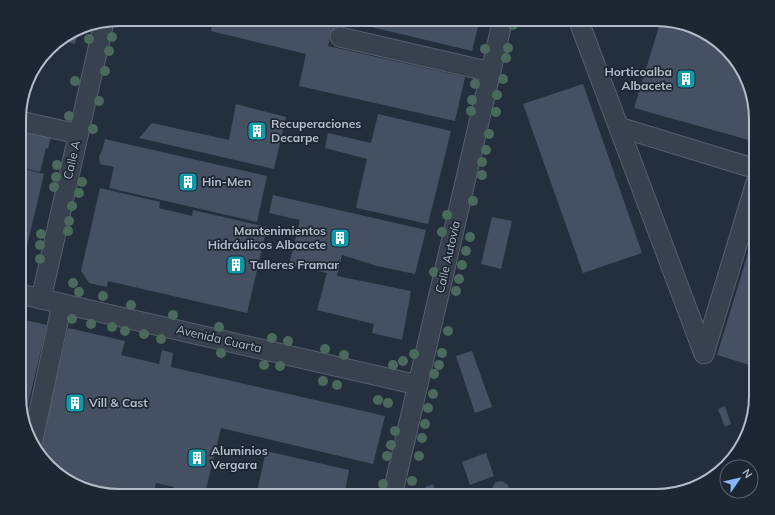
<svg xmlns="http://www.w3.org/2000/svg" width="775" height="515" font-family="Mulish,sans-serif">
  <rect width="100%" height="100%" fill="#242f3e"/>
  <g fill="#455162">
    <path d="M214,19H337L334,33H331L328,46L465,77L455,121L299,86L306,54L211,31Z"/>
    <path d="M338,19H480L472,51Z"/>
    <path d="M661,20L712,36L743,69L756,112V142L634,108Z"/>
    <path d="M79,27L75,44L59,40L63,37Z"/>
    <path d="M583,84L642,253L583,273L523,104Z"/>
    <path d="M236,104L286,117L274,169L139,138L152,123L229,140Z"/>
    <path d="M378,114L451,131L428,224L357,208L356,207L367,159L325,148L328,133L371,143Z"/>
    <path d="M20,129L51,136L48,149L46,148L40,172L20,167Z"/>
    <path d="M105,139L267,176L257,222L109,188L114,167L100,164L99,156L102,151Z"/>
    <path d="M20,168L44,174L26,250L20,253Z"/>
    <path d="M100,188L160,202L159,208L192,216L193,210L267,227L247,313L108,281L107,287L89,283L81,271Z"/>
    <path d="M273,195L426,230L415,274L377,266L342,255L337,276L411,291L402,340L372,333L374,324L317,310L327,273L289,265L300,220L269,213Z"/>
    <path d="M492,217L512,221L501,269L481,264Z"/>
    <path d="M755,230H756V367L717,355Z"/>
    <path d="M20,319L47,325L24,421L20,409Z"/>
    <path d="M68,328L125,341L121,355L159,364L162,350L173,353L171,367L385,416L373,464L221,428L206,489L235,496H172L174,487L156,483L153,496H118L63,479L38,452Z"/>
    <path d="M472,351L492,407L475,413L456,356Z"/>
    <path d="M725,406L731,424L725,427L718,409Z"/>
    <path d="M266,451L349,470L344,496H256Z"/>
    <path d="M486,453L494,476L470,485L462,462Z"/>
    <path d="M502,481L508,485L510,491L509,494L508,496H493L492,492L493,486L496,482Z"/>
    <path d="M433,484L437,496H428L425,487Z"/>
    <path d="M474,491L478,492L481,496H465L469,492Z"/>
  </g>
  <g fill="none" stroke-linecap="round" stroke-linejoin="round">
    <defs>
      <g id="minor">
        <path d="M578,19L704,354L756,182"/>
        <path d="M340,37L491,72"/>
        <path d="M20,121L78,134"/>
        <path d="M619,127L756,169"/>
        <path d="M20,294L418,385"/>
        <path d="M41,299L104,22"/>
        <path d="M32,444L62,304"/>
        <path d="M392,496L503,19"/>
      </g>
    </defs>
    <use href="#minor" stroke="#565f6c" stroke-width="21"/>
    <use href="#minor" stroke="#38414e" stroke-width="19"/>
  </g>
  <g fill="#4b6a5d">
    <circle cx="513" cy="25" r="5"/>
    <circle cx="112" cy="37" r="5"/>
    <circle cx="89" cy="39" r="5"/>
    <circle cx="508" cy="48" r="5"/>
    <circle cx="485" cy="49" r="5"/>
    <circle cx="109" cy="51" r="5"/>
    <circle cx="506" cy="58" r="5"/>
    <circle cx="105" cy="71" r="5"/>
    <circle cx="503" cy="79" r="5"/>
    <circle cx="75" cy="81" r="5"/>
    <circle cx="475" cy="84" r="5"/>
    <circle cx="497" cy="95" r="5"/>
    <circle cx="472" cy="100" r="5"/>
    <circle cx="99" cy="101" r="5"/>
    <circle cx="471" cy="111" r="5"/>
    <circle cx="496" cy="112" r="5"/>
    <circle cx="69" cy="116" r="5"/>
    <circle cx="93" cy="129" r="5"/>
    <circle cx="489" cy="134" r="5"/>
    <circle cx="486" cy="150" r="5"/>
    <circle cx="482" cy="162" r="5"/>
    <circle cx="57" cy="165" r="5"/>
    <circle cx="482" cy="175" r="5"/>
    <circle cx="56" cy="177" r="5"/>
    <circle cx="82" cy="182" r="5"/>
    <circle cx="54" cy="187" r="5"/>
    <circle cx="79" cy="193" r="5"/>
    <circle cx="473" cy="201" r="5"/>
    <circle cx="72" cy="206" r="5"/>
    <circle cx="447" cy="215" r="5"/>
    <circle cx="69" cy="221" r="5"/>
    <circle cx="68" cy="231" r="5"/>
    <circle cx="442" cy="232" r="5"/>
    <circle cx="41" cy="234" r="5"/>
    <circle cx="470" cy="237" r="5"/>
    <circle cx="40" cy="245" r="5"/>
    <circle cx="466" cy="251" r="5"/>
    <circle cx="40" cy="259" r="5"/>
    <circle cx="462" cy="265" r="5"/>
    <circle cx="434" cy="272" r="5"/>
    <circle cx="459" cy="279" r="5"/>
    <circle cx="73" cy="283" r="5"/>
    <circle cx="456" cy="291" r="5"/>
    <circle cx="79" cy="292" r="5"/>
    <circle cx="103" cy="296" r="5"/>
    <circle cx="131" cy="305" r="5"/>
    <circle cx="173" cy="315" r="5"/>
    <circle cx="72" cy="319" r="5"/>
    <circle cx="91" cy="324" r="5"/>
    <circle cx="112" cy="327" r="5"/>
    <circle cx="219" cy="327" r="5"/>
    <circle cx="125" cy="331" r="5"/>
    <circle cx="448" cy="331" r="5"/>
    <circle cx="144" cy="334" r="5"/>
    <circle cx="272" cy="338" r="5"/>
    <circle cx="161" cy="339" r="5"/>
    <circle cx="288" cy="341" r="5"/>
    <circle cx="325" cy="349" r="5"/>
    <circle cx="221" cy="353" r="5"/>
    <circle cx="442" cy="353" r="5"/>
    <circle cx="414" cy="354" r="5"/>
    <circle cx="344" cy="355" r="5"/>
    <circle cx="403" cy="361" r="5"/>
    <circle cx="264" cy="365" r="5"/>
    <circle cx="393" cy="365" r="5"/>
    <circle cx="439" cy="365" r="5"/>
    <circle cx="280" cy="366" r="5"/>
    <circle cx="434" cy="374" r="5"/>
    <circle cx="323" cy="381" r="5"/>
    <circle cx="337" cy="385" r="5"/>
    <circle cx="433" cy="394" r="5"/>
    <circle cx="378" cy="400" r="5"/>
    <circle cx="388" cy="403" r="5"/>
    <circle cx="428" cy="408" r="5"/>
    <circle cx="425" cy="424" r="5"/>
    <circle cx="395" cy="431" r="5"/>
    <circle cx="422" cy="438" r="5"/>
    <circle cx="391" cy="445" r="5"/>
    <circle cx="387" cy="456" r="5"/>
    <circle cx="419" cy="456" r="5"/>
    <circle cx="412" cy="481" r="5"/>
    <circle cx="383" cy="484" r="5"/>
  </g>
  <defs>
    <symbol id="building-square" viewBox="-11 -11 22 22"><rect x="-9" y="-9" width="18" height="18" rx="4" fill="#0f9aa8" stroke="#1d2633"/><path d="M-4-6H4V6H1V3H-1V6H-4ZM-2.5-4.3h1.7v1.8h-1.7ZM.8-4.3h1.7v1.8H.8ZM-2.5-1h1.7V.8h-1.7ZM.8-1h1.7V.8H.8Z" fill="#fff"/></symbol>
  </defs>
  <g fill-rule="evenodd">
    <use href="#building-square" x="675" y="68" width="22" height="22"/>
    <use href="#building-square" x="246" y="120" width="22" height="22"/>
    <use href="#building-square" x="177" y="171" width="22" height="22"/>
    <use href="#building-square" x="329" y="227" width="22" height="22"/>
    <use href="#building-square" x="225" y="254" width="22" height="22"/>
    <use href="#building-square" x="64" y="392" width="22" height="22"/>
    <use href="#building-square" x="186" y="447" width="22" height="22"/>
  </g>
  <g text-anchor="middle" stroke-width="3.5" stroke-linejoin="round" paint-order="stroke">
    <g font-size="12" font-weight="bold" fill="#b4bcc9" stroke="#1d2633" text-anchor="start">
      <text x="672" y="76" text-anchor="end">Horticoalba<tspan x="672" dy="14">Albacete</tspan></text>
      <text x="271" y="128">Recuperaciones<tspan x="271" dy="14">Decarpe</tspan></text>
      <text x="202" y="186">Hin-Men</text>
      <text x="326" y="235" text-anchor="end">Mantenimientos<tspan x="326" dy="14">Hidráulicos Albacete</tspan></text>
      <text x="250" y="269">Talleres Framar</text>
      <text x="89" y="407">Vill &amp; Cast</text>
      <text x="211" y="455">Aluminios<tspan x="211" dy="14">Vergara</tspan></text>
    </g>
    <g font-size="12" fill="#b4bcc9" stroke="#1d2633">
      <text transform="translate(72 160) rotate(-77)" y="4">Calle A</text>
      <text transform="translate(448 257) rotate(-77)" y="4">Calle Autovía</text>
      <text transform="translate(219 339) rotate(13)" y="4">Avenida Cuarta</text>
    </g>
  </g>
  <path d="M0 0H775V515H0ZM119 26H656A93 93 0 0 1 749 119V396A93 93 0 0 1 656 489H119A93 93 0 0 1 26 396V119A93 93 0 0 1 119 26Z" fill="#1d2633" fill-rule="evenodd"/>
  <path fill="none" stroke="#b4bcc9" stroke-width="2" d="M119 26H656A93 93 0 0 1 749 119V396A93 93 0 0 1 656 489H119A93 93 0 0 1 26 396V119A93 93 0 0 1 119 26Z"/>
  <g transform="translate(739 479) rotate(56)"><circle r="19" fill="#1d2633" stroke="#59626f"/>
  <path d="M0-3L7 15L0 10L-7 15Z" fill="#8ab4f8"/>
  <text y="-6" font-size="11" font-weight="bold" text-anchor="middle" fill="#b4bcc9">N</text>
  </g>
</svg>
